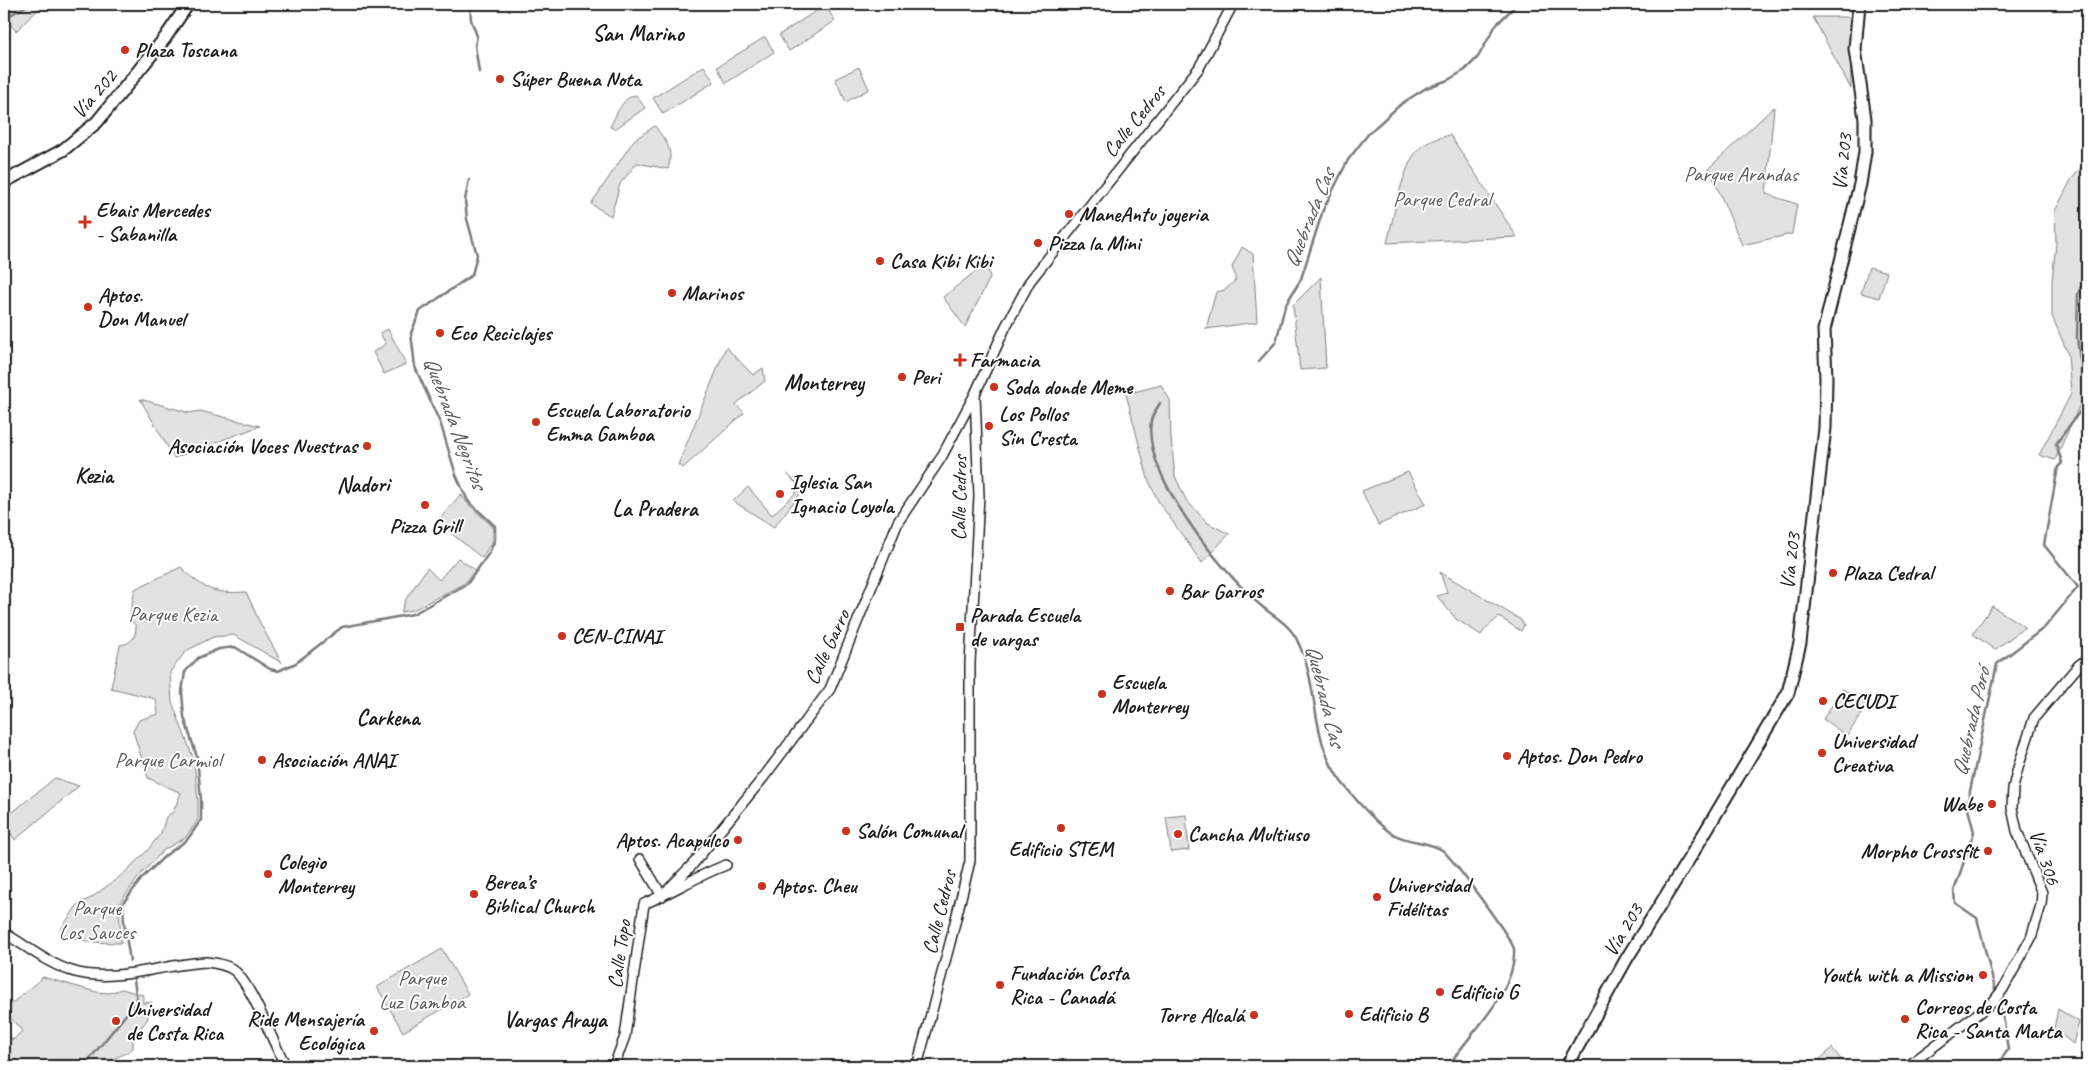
<svg xmlns="http://www.w3.org/2000/svg" width="2091" height="1070" font-family="Caveat,sans-serif">
  <rect width="100%" height="100%" fill="#fff"/>
  <filter id="ink" filterUnits="userSpaceOnUse"><feTurbulence type="fractalNoise" baseFrequency=".02" numOctaves="2"/><feDisplacementMap in="SourceGraphic" scale="10" xChannelSelector="R" yChannelSelector="G"/><feConvolveMatrix kernelMatrix="1 2 1 2 8 2 1 2 1" color-interpolation-filters="sRGB"/></filter>
  <g filter="url(#ink)">
    <g fill="#e2e2e2" stroke="#7f7f7f">
      <path d="M4,4H44L16,31L4,18Z"/>
      <path d="M825,5L835,21L789,51L779,35Z"/>
      <path d="M1813,17H1850L1851,89Z"/>
      <path d="M765,37L774,52L726,83L717,67Z"/>
      <path d="M704,66L714,82L663,114L653,98Z"/>
      <path d="M859,67L869,89L846,102L835,79Z"/>
      <path d="M636,95L645,108L615,129L610,127C616,116 622,97 636,95Z"/>
      <path d="M1774,107L1766,194L1797,204L1792,234L1742,245L1709,168Z"/>
      <path d="M655,126C666,142 674,149 668,169L637,163L620,184L611,216L591,204L634,140Z"/>
      <path d="M1450,135L1517,237L1387,243C1393,220 1403,163 1419,149C1427,141 1439,138 1450,135Z"/>
      <path d="M2087,160V294L2085,301L2083,336L2087,372V389L2055,460L2039,455L2071,394L2068,354L2052,316V281L2056,243L2055,211L2071,180Z"/>
      <path d="M1242,247L1253,254L1257,322L1206,329L1216,292L1225,290L1235,281V275L1232,267Z"/>
      <path d="M974,265L988,266L990,278L965,327L943,297L976,271Z"/>
      <path d="M1869,267L1887,272L1879,298L1861,293Z"/>
      <path d="M1321,277L1326,368L1300,370L1293,305Z"/>
      <path d="M388,329L406,364L384,374L373,352L386,344L380,333Z"/>
      <path d="M726,347L753,375L763,368L765,381L736,404L744,413L683,468L678,465Z"/>
      <path d="M1161,385L1170,400L1171,438L1175,476L1186,500L1208,523L1229,534L1202,563L1158,501L1148,479L1126,394Z"/>
      <path d="M140,399L190,413L200,411L260,426L174,458Z"/>
      <path d="M1408,472L1426,504L1378,525L1362,491Z"/>
      <path d="M787,474L804,489L774,527L733,501L748,487L772,515L801,488Z"/>
      <path d="M461,494L468,504L493,527V540L482,558L437,522Z"/>
      <path d="M458,558L475,570L465,583L413,610L401,612L406,599L427,568L439,580Z"/>
      <path d="M181,567C204,590 213,594 246,592L260,623L282,663L234,635L213,637L186,651L170,672L172,702L194,760L198,801V820L185,838L164,850L140,875L119,904L121,943C98,943 79,942 59,932L78,904L91,898L122,875L147,851L161,833L166,817L173,812L181,793L148,778L133,731L139,720L158,714L156,699L111,688L120,645C131,644 136,638 136,626L129,619L135,589Z"/>
      <path d="M1440,572L1521,620L1524,625L1521,631L1499,617L1486,628L1481,635L1456,619L1437,596L1447,593Z"/>
      <path d="M1992,606L2025,627L1995,650L1973,634Z"/>
      <path d="M1843,689L1867,705L1847,736L1823,719Z"/>
      <path d="M55,778L79,786L15,840L4,822V819Z"/>
      <path d="M1186,815L1189,850L1171,852L1166,817Z"/>
      <path d="M442,949L468,994L403,1032L377,987Z"/>
      <path d="M43,977L96,992L109,993L122,989L143,995V1003L152,1002L147,1020L133,1037V1048C124,1057 112,1056 104,1066H4V1030L13,1040L22,1031L4,1010Z"/>
      <path d="M2058,1009L2079,1022L2073,1044L2054,1029Z"/>
      <path d="M1832,1048L1846,1066H1816L1814,1065Z"/>
    </g>
    <g fill="none" stroke-linecap="round" stroke-linejoin="round">
      <g stroke="#7a7a7a" stroke-width="2.5">
        <path d="M470,4L471,20L477,36L475,45L479,72"/>
        <path d="M7,17L29,4"/>
        <path d="M1259,361L1276,342L1285,306L1301,279L1323,210L1348,160L1369,133L1401,104L1426,88L1448,80L1465,70L1478,57L1496,25L1517,4"/>
        <path d="M1160,403C1157,408 1152,415 1151,421C1142,474 1221,571 1259,604C1272,616 1289,623 1297,640C1322,690 1307,744 1348,790C1358,802 1381,828 1395,835C1408,842 1430,842 1442,850C1451,856 1513,941 1514,949C1517,989 1475,1028 1454,1058V1066"/>
        <path d="M130,961L124,923L123,903L143,877L166,855L187,840L201,820V799L197,757L184,717L182,692L185,672L198,658L219,649L235,647L270,669L278,671L296,663L342,627L413,614L467,584L489,553L495,540V526L468,501L456,475L441,425L415,367L411,333L420,311L472,275L477,255L467,219L465,200L469,180"/>
        <path d="M1996,993L1977,918L1955,903L1954,891L1974,832L1967,805L1997,664L2045,627L2078,587L2044,545L2058,467L2062,463L2056,444L2086,403L2077,338L2078,294L2087,272"/>
        <path d="M84,1066L137,1001L134,980"/>
        <path d="M1996,1066L2008,1050L2004,1021L1998,1001"/>
      </g>
      <defs>
        <g id="minor">
          <path d="M640,859L662,896"/>
          <path d="M662,896L693,864L763,778L830,689L898,522L941,458L975,394L1005,328L1030,281L1199,68L1233,4"/>
          <path d="M4,933C27,946 49,965 75,972C117,983 163,964 206,962C215,963 224,964 232,969C250,980 273,1044 286,1066"/>
          <path d="M614,1066L625,1036L644,904C672,892 697,876 726,865"/>
          <path d="M917,1066L950,943L970,861V663L979,496L975,395"/>
          <path d="M1908,1066L1993,1002L2003,989L2031,938L2041,905L2042,893L2017,831L2012,808L2013,788L2018,768L2034,718L2079,665L2087,659"/>
        </g>
        <g id="major">
          <path d="M4,182L63,150L97,122L165,38L188,4"/>
          <path d="M1567,1066L1627,958L1692,854L1788,693L1800,643L1825,428L1826,378L1824,330L1860,184L1865,152V119L1855,49L1859,4"/>
        </g>
      </defs>
      <use href="#minor" stroke="#1c1c1c" stroke-width="12"/>
      <use href="#major" stroke="#1c1c1c" stroke-width="15"/>
      <use href="#minor" stroke="#fff" stroke-width="9"/>
      <use href="#major" stroke="#fff" stroke-width="11"/>
    </g>
  </g>
  <g fill="#c8321e" stroke="#fff" stroke-width="2">
    <circle cx="125" cy="50" r="5"/>
    <circle cx="500" cy="79" r="5"/>
    <circle cx="1069" cy="214" r="5"/>
    <path d="M82.5 214.5h5v5h5v5h-5v5h-5v-5h-5v-5h5z"/>
    <circle cx="1038" cy="243" r="5"/>
    <circle cx="880" cy="261" r="5"/>
    <circle cx="672" cy="293" r="5"/>
    <circle cx="88" cy="307" r="5"/>
    <circle cx="440" cy="333" r="5"/>
    <path d="M957.5 352.5h5v5h5v5h-5v5h-5v-5h-5v-5h5z"/>
    <circle cx="902" cy="377" r="5"/>
    <circle cx="994" cy="387" r="5"/>
    <circle cx="536" cy="422" r="5"/>
    <circle cx="989" cy="426" r="5"/>
    <circle cx="367" cy="446" r="5"/>
    <circle cx="780" cy="494" r="5"/>
    <circle cx="425" cy="505" r="5"/>
    <circle cx="1833" cy="573" r="5"/>
    <circle cx="1170" cy="591" r="5"/>
    <rect x="955" y="622" width="10" height="10" rx="2.5"/>
    <circle cx="562" cy="636" r="5"/>
    <circle cx="1102" cy="694" r="5"/>
    <circle cx="1823" cy="701" r="5"/>
    <circle cx="1822" cy="753" r="5"/>
    <circle cx="1507" cy="756" r="5"/>
    <circle cx="262" cy="760" r="5"/>
    <circle cx="1992" cy="804" r="5"/>
    <circle cx="1061" cy="828" r="5"/>
    <circle cx="846" cy="831" r="5"/>
    <circle cx="1178" cy="834" r="5"/>
    <circle cx="738" cy="840" r="5"/>
    <circle cx="1988" cy="851" r="5"/>
    <circle cx="268" cy="874" r="5"/>
    <circle cx="762" cy="886" r="5"/>
    <circle cx="474" cy="894" r="5"/>
    <circle cx="1377" cy="897" r="5"/>
    <circle cx="1983" cy="975" r="5"/>
    <circle cx="1000" cy="985" r="5"/>
    <circle cx="1440" cy="992" r="5"/>
    <circle cx="1349" cy="1014" r="5"/>
    <circle cx="1254" cy="1015" r="5"/>
    <circle cx="1905" cy="1019" r="5"/>
    <circle cx="116" cy="1021" r="5"/>
    <circle cx="374" cy="1031" r="5"/>
  </g>
  <g text-anchor="middle" stroke-width="4" stroke-linejoin="round" paint-order="stroke">
    <g font-size="21" font-weight="bold" fill="#1c1c1c" stroke="#fff" text-anchor="start">
      <text x="135" y="57">Plaza Toscana</text>
      <text x="510" y="86">Súper Buena Nota</text>
      <text x="96" y="217">Ebais Mercedes<tspan x="96" dy="24">- Sabanilla</tspan></text>
      <text x="1079" y="221">ManeAntu joyeria</text>
      <text x="1048" y="250">Pizza la Mini</text>
      <text x="890" y="268">Casa Kibi Kibi</text>
      <text x="682" y="300">Marinos</text>
      <text x="98" y="302">Aptos.<tspan x="98" dy="24">Don Manuel</tspan></text>
      <text x="450" y="340">Eco Reciclajes</text>
      <text x="970" y="367">Farmacia</text>
      <text x="912" y="384">Peri</text>
      <text x="1004" y="394">Soda donde Meme</text>
      <text x="546" y="417">Escuela Laboratorio<tspan x="546" dy="24">Emma Gamboa</tspan></text>
      <text x="999" y="421">Los Pollos<tspan x="999" dy="24">Sin Cresta</tspan></text>
      <text x="357" y="453" text-anchor="end">Asociación Voces Nuestras</text>
      <text x="790" y="489">Iglesia San<tspan x="790" dy="24">Ignacio Loyola</tspan></text>
      <text x="425" y="533" text-anchor="middle">Pizza Grill</text>
      <text x="1843" y="580">Plaza Cedral</text>
      <text x="1180" y="598">Bar Garros</text>
      <text x="970" y="622">Parada Escuela<tspan x="970" dy="24">de vargas</tspan></text>
      <text x="572" y="643">CEN-CINAI</text>
      <text x="1112" y="689">Escuela<tspan x="1112" dy="24">Monterrey</tspan></text>
      <text x="1833" y="708">CECUDI</text>
      <text x="1832" y="748">Universidad<tspan x="1832" dy="24">Creativa</tspan></text>
      <text x="1517" y="763">Aptos. Don Pedro</text>
      <text x="272" y="767">Asociación ANAI</text>
      <text x="1982" y="811" text-anchor="end">Wabe</text>
      <text x="856" y="838">Salón Comunal</text>
      <text x="1188" y="841">Cancha Multiuso</text>
      <text x="728" y="847" text-anchor="end">Aptos. Acapulco</text>
      <text x="1061" y="856" text-anchor="middle">Edificio STEM</text>
      <text x="1978" y="858" text-anchor="end">Morpho Crossfit</text>
      <text x="278" y="869">Colegio<tspan x="278" dy="24">Monterrey</tspan></text>
      <text x="484" y="889">Berea’s<tspan x="484" dy="24">Biblical Church</tspan></text>
      <text x="1387" y="892">Universidad<tspan x="1387" dy="24">Fidélitas</tspan></text>
      <text x="772" y="893">Aptos. Cheu</text>
      <text x="1010" y="980">Fundación Costa<tspan x="1010" dy="24">Rica - Canadá</tspan></text>
      <text x="1973" y="982" text-anchor="end">Youth with a Mission</text>
      <text x="1450" y="999">Edificio G</text>
      <text x="1915" y="1014">Correos de Costa<tspan x="1915" dy="24">Rica - Santa Marta</tspan></text>
      <text x="126" y="1016">Universidad<tspan x="126" dy="24">de Costa Rica</tspan></text>
      <text x="1359" y="1021">Edificio B</text>
      <text x="1244" y="1022" text-anchor="end">Torre Alcalá</text>
      <text x="364" y="1026" text-anchor="end">Ride Mensajería<tspan x="364" dy="24">Ecológica</tspan></text>
    </g>
    <g font-size="21" fill="#1c1c1c" stroke="#fff">
      <text transform="translate(94 94) rotate(-49)" y="7">Vía 202</text>
      <text transform="translate(1134 121) rotate(-51)" y="7">Calle Cedros</text>
      <text transform="translate(1842 162) rotate(-84)" y="7">Vía 203</text>
      <text transform="translate(959 498) rotate(-89)" y="7">Calle Cedros</text>
      <text transform="translate(1790 561) rotate(-83)" y="7">Vía 203</text>
      <text transform="translate(827 647) rotate(-65)" y="7">Calle Garro</text>
      <text transform="translate(2045 857) rotate(71)" y="7">Vía 306</text>
      <text transform="translate(939 912) rotate(-76)" y="7">Calle Cedros</text>
      <text transform="translate(1623 930) rotate(-59)" y="7">Vía 203</text>
      <text transform="translate(619 954) rotate(-82)" y="7">Calle Topo</text>
    </g>
    <g font-size="21" fill="#575757" stroke="#fff">
      <text x="1741" y="181">Parque Arandas</text>
      <text x="1442" y="206">Parque Cedral</text>
      <text x="173" y="621">Parque Kezia</text>
      <text x="168" y="767">Parque Carmiol</text>
      <text x="97" y="915">Parque<tspan x="97" dy="24">Los Sauces</tspan></text>
      <text x="422" y="985">Parque<tspan x="422" dy="24">Luz Gamboa</tspan></text>
    </g>
    <g font-size="22" font-weight="bold" fill="#1c1c1c" stroke="#fff">
      <text x="638" y="41">San Marino</text>
      <text x="824" y="390">Monterrey</text>
      <text x="94" y="483">Kezia</text>
      <text x="363" y="492">Nadori</text>
      <text x="655" y="516">La Pradera</text>
      <text x="388" y="725">Carkena</text>
      <text x="555" y="1027">Vargas Araya</text>
    </g>
    <g font-size="22" font-style="italic" fill="#5a5a5a" stroke="#fff">
      <text transform="translate(1308 218) rotate(-68)" y="8">Quebrada Cas</text>
      <text transform="translate(456 422) rotate(69)" y="8">Quebrada Negritos</text>
      <text transform="translate(1326 695) rotate(76)" y="8">Quebrada Cas</text>
      <text transform="translate(1970 722) rotate(-77)" y="8">Quebrada Poró</text>
    </g>
  </g>
  <rect width="2091" height="1070" fill="none" stroke="#fff" stroke-width="20"/>
  <rect x="10" y="10" width="2071" height="1050" fill="none" stroke="#1c1c1c" stroke-width="2" filter="url(#ink)"/>
</svg>
